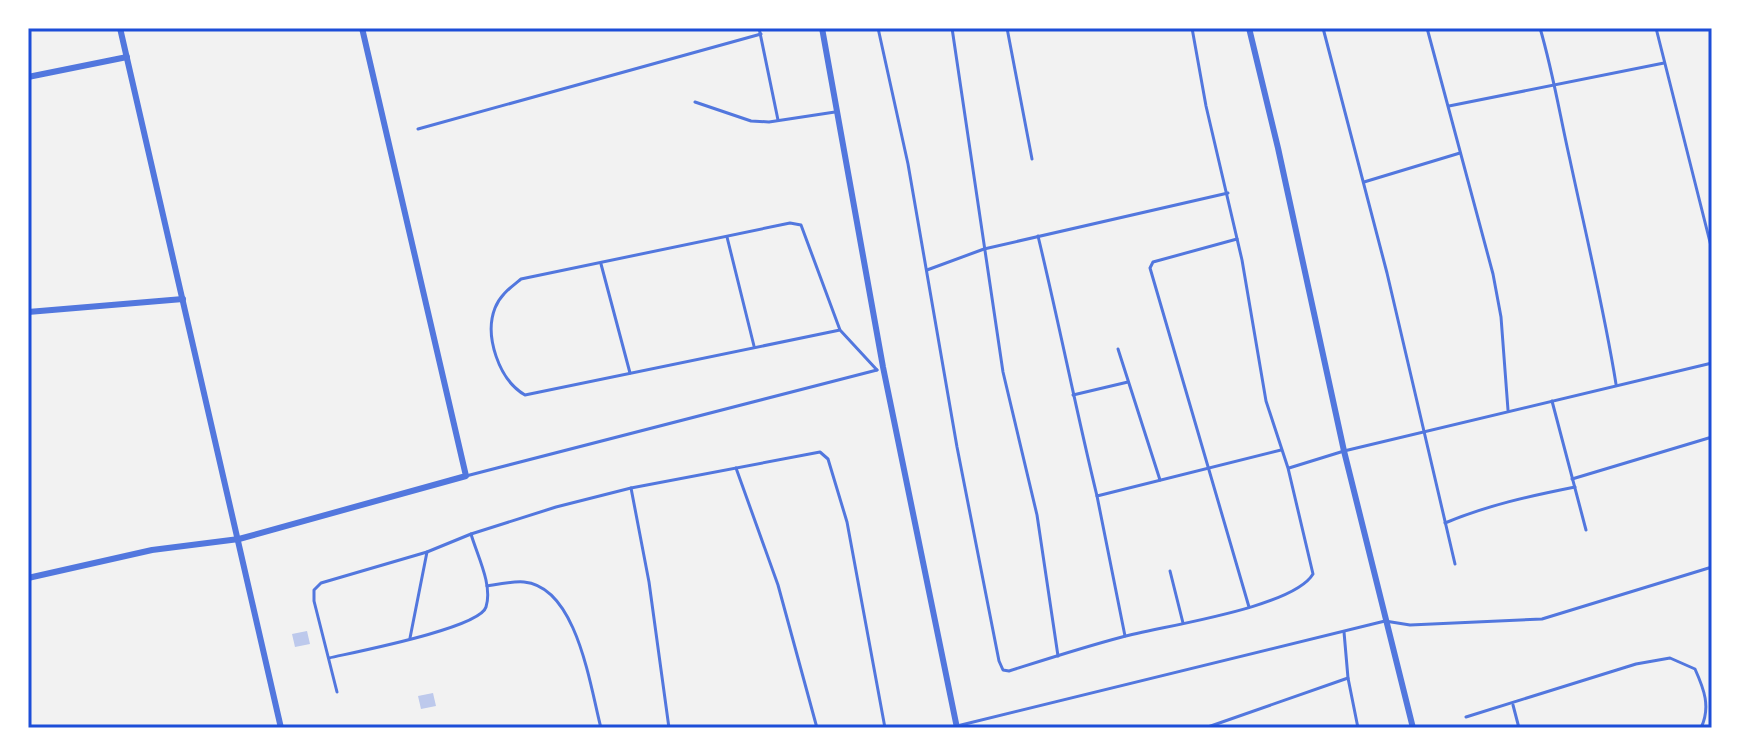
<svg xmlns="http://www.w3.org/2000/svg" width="1740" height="756" font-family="'Titillium Web',sans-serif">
  <rect width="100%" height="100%" fill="#f2f2f2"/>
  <g fill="#bdc9ec">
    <path d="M307,631L310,644L295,647L292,634Z"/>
    <path d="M433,693L436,706L421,709L418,696Z"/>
  </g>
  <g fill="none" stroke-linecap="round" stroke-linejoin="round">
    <g stroke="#5277de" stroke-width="3">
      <path d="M759,28L778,120"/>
      <path d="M878,28L908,164L957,447L999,661L1003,670L1009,671C1047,659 1084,647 1122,637C1162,626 1293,608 1313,574L1288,468L1266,401L1242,260L1206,106L1192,28"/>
      <path d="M952,28L1003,372L1037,515L1058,656"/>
      <path d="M1007,28L1032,159"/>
      <path d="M1323,28L1387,273L1455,564"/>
      <path d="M1427,28L1493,274L1501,317L1508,410"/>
      <path d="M1540,28C1553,72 1560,116 1570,160C1586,235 1604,309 1616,384"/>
      <path d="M1656,28L1712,250"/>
      <path d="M695,102L751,121L769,122L835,112"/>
      <path d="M1449,106L1664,63"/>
      <path d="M418,129L761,34"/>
      <path d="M1364,182L1460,153"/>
      <path d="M1038,236C1059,323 1076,410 1097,496L1281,450"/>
      <path d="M727,237L754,346"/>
      <path d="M1237,239L1153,262L1150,268L1249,607"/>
      <path d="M601,264L630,373"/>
      <path d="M927,270L984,249L1228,193"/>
      <path d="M840,330L525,395C499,380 484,336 495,308C500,295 510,288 521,279L790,223L801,225L840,330L877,370"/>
      <path d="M1118,349L1160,480"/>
      <path d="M1073,395L1128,382"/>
      <path d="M1552,401L1586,530"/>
      <path d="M736,468L778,585L817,728"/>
      <path d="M1289,468L1344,451L1712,363"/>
      <path d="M466,476L877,370"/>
      <path d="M1572,479L1712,437"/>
      <path d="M631,488L649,582L669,728"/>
      <path d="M1097,496L1125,636"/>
      <path d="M1445,523C1488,505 1530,496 1575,487"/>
      <path d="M1170,571L1183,623"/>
      <path d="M487,586C499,584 513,581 524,582C577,587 590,686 601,728"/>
      <path d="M1344,632L1348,678L1358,728"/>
      <path d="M410,638L427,552"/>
      <path d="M329,658C355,652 480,628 486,607C493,585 477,555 471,534"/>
      <path d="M337,692L314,601V590L321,583L427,552L471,534L556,507L631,488L820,452L828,459L847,522L885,728"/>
      <path d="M1513,705L1519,728"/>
      <path d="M1466,717L1636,664L1670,658L1695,669C1704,689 1711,707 1701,728"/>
      <path d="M957,726L1385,621L1410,625L1542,619L1712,567"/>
      <path d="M1205,728L1348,678"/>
    </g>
    <g stroke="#5277de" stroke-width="6">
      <path d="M120,28L281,728"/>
      <path d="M822,28L883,367L957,728"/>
      <path d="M1249,28L1278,148L1344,451L1413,728"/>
      <path d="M28,77L127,57"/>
      <path d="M28,312L183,299"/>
      <path d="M28,578L152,550L239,539L466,476L362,28"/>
    </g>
  </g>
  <rect width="1740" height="756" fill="none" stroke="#ffffff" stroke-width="60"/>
  <rect x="30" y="30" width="1680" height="696" fill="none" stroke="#1d4ed8" stroke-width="3"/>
</svg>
